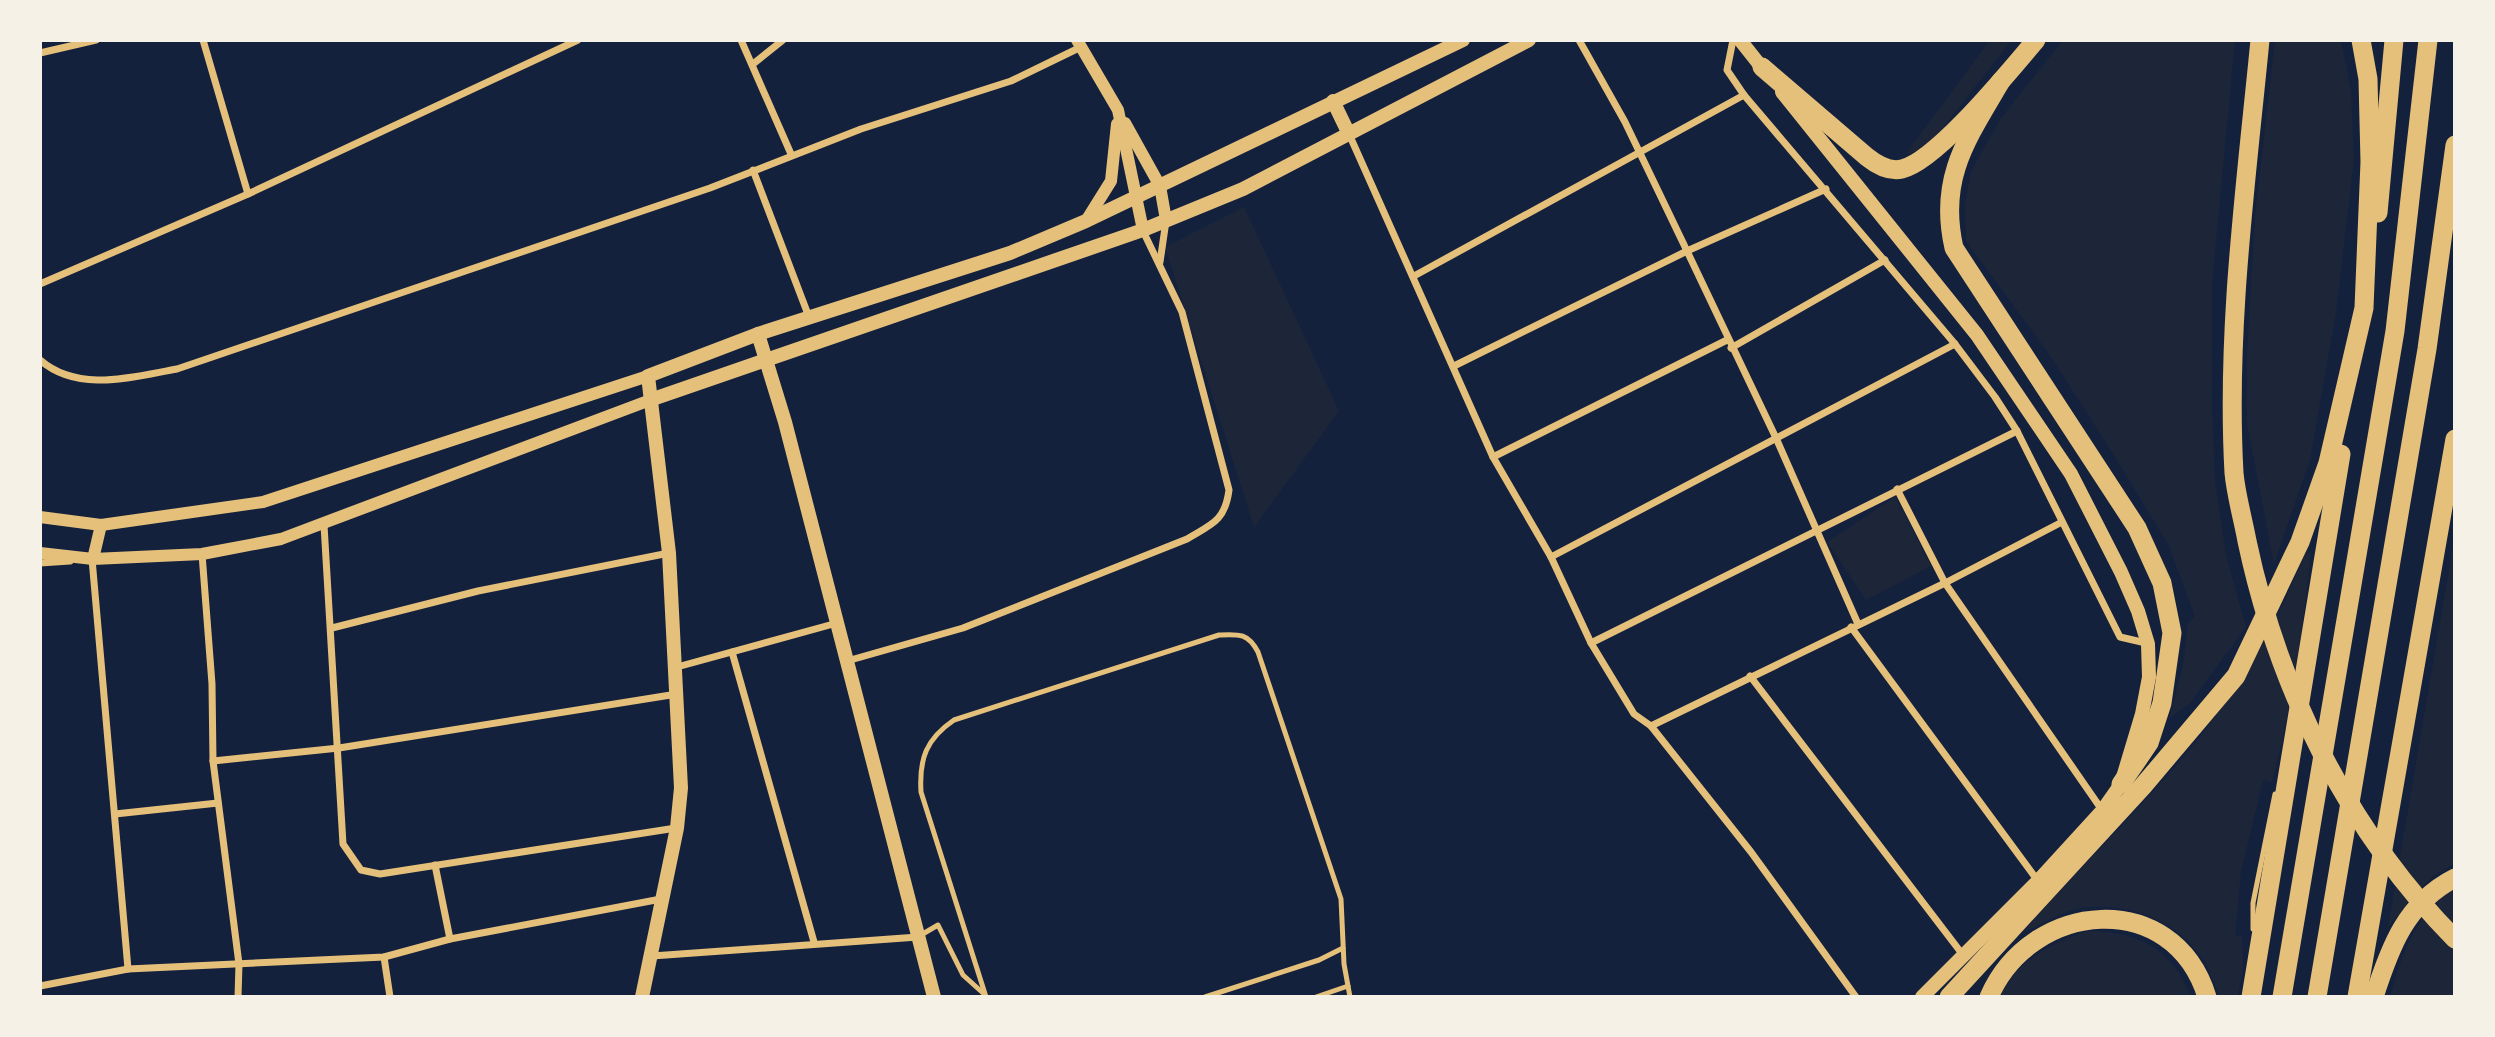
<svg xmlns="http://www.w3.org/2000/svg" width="2495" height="1037" font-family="'Roboto Condensed',sans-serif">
  <rect width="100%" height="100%" fill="#14213d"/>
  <g fill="#1d2539">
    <path d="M1990,40H2012L1926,149L1906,154Z"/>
    <path d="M2063,40H2235L2212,284V409L2215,480L2226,555L2246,627L2190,703L2169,719L2183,665L2188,623L2195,617L2169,546L2110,449L2049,354L1966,241L1965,205L1971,171L2001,118Z"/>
    <path d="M2275,40H2341L2351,91L2354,160L2336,312L2310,460L2274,564L2247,423V355L2255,216Z"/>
    <path d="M1244,207L1339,411L1254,527L1165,247Z"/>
    <path d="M1895,497L1931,566L1866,600L1827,542Z"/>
    <path d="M2455,535V863L2431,877L2388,927Z"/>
    <path d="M2311,552C2303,629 2292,707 2272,782L2263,780L2241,872L2235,936H2242L2243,968L2238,997H2220C2213,981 2207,962 2195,949C2168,917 2119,900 2077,909C2057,913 2043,926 2023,932C2085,861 2155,796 2212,721C2251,670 2281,613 2305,554Z"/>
    <path d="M2455,886V997H2390C2402,951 2416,915 2455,886Z"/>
    <path d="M2087,931C2138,932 2170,946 2191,997H2000C2013,963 2055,941 2087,931Z"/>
  </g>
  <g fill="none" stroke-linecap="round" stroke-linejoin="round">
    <g stroke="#e5c07b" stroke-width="5">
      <path d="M2253,929V903L2275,794"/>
      <path d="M921,935L938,925L963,975L983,993"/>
      <path d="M986,997L921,792C919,759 926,739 954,720L1219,635C1239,634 1248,633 1258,652L1341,899L1344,964L1350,997"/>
      <path d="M1205,997L1319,960L1343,948"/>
      <path d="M1316,997L1348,986"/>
    </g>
    <g stroke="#e5c07b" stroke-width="7">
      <path d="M203,40L248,194"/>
      <path d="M741,40L791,154"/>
      <path d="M1579,40L1625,122L1687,251L1776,438L1858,624"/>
      <path d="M1733,40L1727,70L1744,95L1955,344L1995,397L2017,431L2120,637L2146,643"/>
      <path d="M40,53L96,40"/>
      <path d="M753,64L783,40"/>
      <path d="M1349,134L1493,457L1551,557L1591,643L1634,714L1651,726L1751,852L1856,997"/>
      <path d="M753,170L809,317"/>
      <path d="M1160,262L1166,221"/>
      <path d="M1414,276L1744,95"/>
      <path d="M40,284L248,194L578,40"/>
      <path d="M1731,348L1885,260"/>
      <path d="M40,360C78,393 132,377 177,369L710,188L861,129L1011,81L1081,47"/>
      <path d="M1454,366L1687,251L1826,189"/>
      <path d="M1493,457L1727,340"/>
      <path d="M1897,489L1945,583L2102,810"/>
      <path d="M324,525L343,844L361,870L380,874L676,828"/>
      <path d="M202,554L212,684L213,761L239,964L238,997"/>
      <path d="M1551,557L1955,344"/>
      <path d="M92,559L128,969"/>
      <path d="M40,563L70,561"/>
      <path d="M1851,627L2038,881"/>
      <path d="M332,628L478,591L669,553"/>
      <path d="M1591,643L2017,431"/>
      <path d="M732,652L814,942"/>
      <path d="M847,661L963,628L1187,539C1212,524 1225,521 1229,490L1182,312L1143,231"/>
      <path d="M677,667L837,623"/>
      <path d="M1750,676L1963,955"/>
      <path d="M1651,726L1945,583L2062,522"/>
      <path d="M213,761L339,748L677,694"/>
      <path d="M115,814L218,803"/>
      <path d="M435,865L450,939"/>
      <path d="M652,956L918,937"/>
      <path d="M384,957L390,997"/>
      <path d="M40,986L128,969L384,957L450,939L661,899"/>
    </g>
    <g stroke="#e5c07b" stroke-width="12">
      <path d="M1077,40L1118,110L1143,230"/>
      <path d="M1125,123L1160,186L1166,220"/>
      <path d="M1086,221L1111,181L1117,124"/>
      <path d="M40,517L101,525L263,502L648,376"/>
      <path d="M40,553L93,559L202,554L281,539L653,399"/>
      <path d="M93,559L101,525"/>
    </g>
    <g stroke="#e5c07b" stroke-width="14">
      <path d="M1740,40L1767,74"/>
      <path d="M1782,92L1977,335L2071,474L2121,572L2138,611L2148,644L2149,677L2142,714L2121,784L2102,811L2038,881L1922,997"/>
      <path d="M1333,101L1348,132"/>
      <path d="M758,334L785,422L934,997"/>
      <path d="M653,399L1143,230L1243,189L1529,40"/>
      <path d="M642,997L677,828L681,788L669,553L648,376L758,334L1010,253L1086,221L1463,40"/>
    </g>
    <g stroke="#e5c07b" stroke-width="19">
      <path d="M2260,40C2246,184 2226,329 2234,473C2236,495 2243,519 2247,541C2278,688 2348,831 2455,939"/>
      <path d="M1762,67L1867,157C1877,165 1889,172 1902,169C1937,161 2011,69 2036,40"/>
      <path d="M2001,81C1967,139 1938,178 1954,248L2137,528L2162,583L2172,633L2162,703L2149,743L2121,784"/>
      <path d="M2378,213L2394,40"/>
      <path d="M1949,997L2143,786L2236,676L2300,542L2328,463L2364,308L2370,162L2368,79L2361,40"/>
      <path d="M1989,997C2031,900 2173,887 2207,997"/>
      <path d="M2251,997L2341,454"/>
      <path d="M2282,997L2395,331L2428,40"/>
      <path d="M2317,997L2427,349L2455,145"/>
      <path d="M2357,997L2455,439"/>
      <path d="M2374,997C2390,947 2406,903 2455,878"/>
    </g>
  </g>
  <rect width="2495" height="1037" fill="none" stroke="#f6f1e7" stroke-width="84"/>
</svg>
